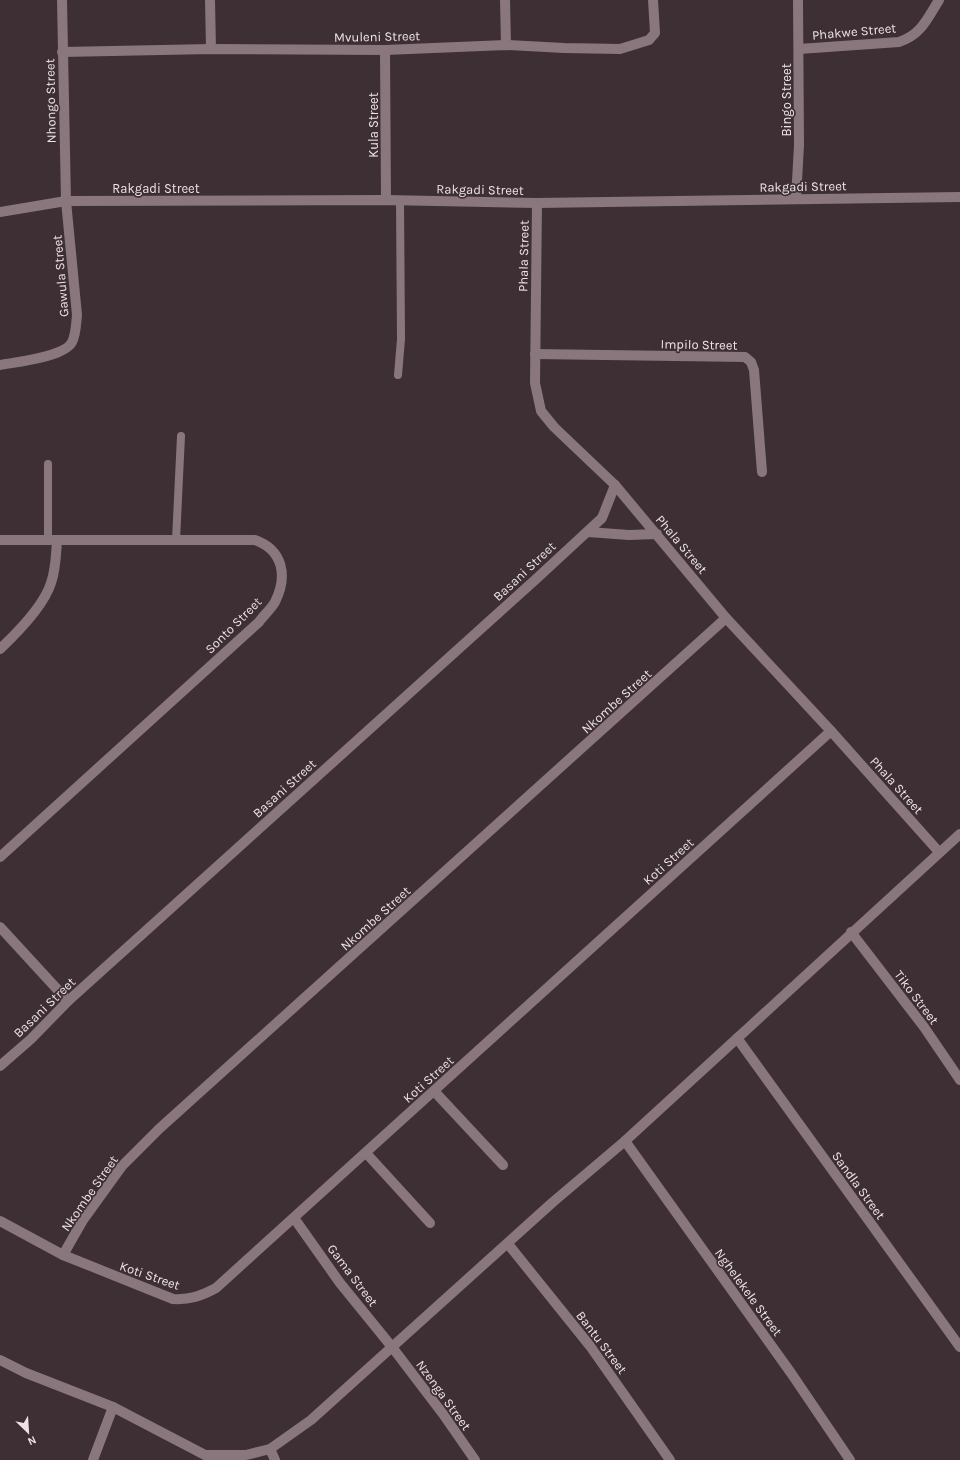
<svg xmlns="http://www.w3.org/2000/svg" width="960" height="1460" font-family="Karla,sans-serif">
  <rect width="100%" height="100%" fill="#3e2f35"/>
  <g fill="none" stroke-linecap="round" stroke-linejoin="round">
    <g stroke="#89777d" stroke-width="8">
      <path d="M398,375L401,339L400,201"/>
      <path d="M48,540V464"/>
      <path d="M176,540L181,436"/>
    </g>
    <g stroke="#89777d" stroke-width="10">
      <path d="M210,0L211,49"/>
      <path d="M505,0L506,45"/>
      <path d="M799,49L899,42C921,35 927,19 939,0"/>
      <path d="M385,50L386,200"/>
      <path d="M62,52L211,49L385,50L506,45L564,48L620,49L649,40L655,33L653,0"/>
      <path d="M796,199L799,145L798,0"/>
      <path d="M537,203L535,383L541,411L554,427L615,485L726,618L831,731L939,852"/>
      <path d="M0,212L66,201L386,200L537,203L960,197"/>
      <path d="M535,354L745,357L751,362L754,370L762,472"/>
      <path d="M0,365C16,362 65,357 72,342C76,335 76,324 77,315L66,201L62,0"/>
      <path d="M588,532L629,535L657,534"/>
      <path d="M0,540H255C283,550 288,576 275,602C271,609 264,615 259,622L0,857"/>
      <path d="M0,649C17,633 44,605 51,583C56,569 56,554 57,540"/>
      <path d="M0,927L68,1001"/>
      <path d="M851,932L924,1027L960,1080"/>
      <path d="M737,1038L960,1347"/>
      <path d="M0,1066L31,1039L68,1001L535,580L602,518L615,485"/>
      <path d="M434,1091L503,1165"/>
      <path d="M625,1141L791,1373L850,1460"/>
      <path d="M366,1153L430,1223"/>
      <path d="M294,1218L340,1283L392,1347L443,1414L475,1460"/>
      <path d="M0,1221L63,1255L173,1299C190,1300 201,1296 216,1288L831,731"/>
      <path d="M508,1244L590,1346L670,1460"/>
      <path d="M63,1255L83,1220L122,1166L159,1129L726,618"/>
      <path d="M0,1360L26,1373L113,1407L205,1455H246L270,1449L311,1420L553,1202L625,1141L960,834"/>
      <path d="M270,1449L275,1460"/>
      <path d="M93,1460L113,1407"/>
    </g>
  </g>
  <g text-anchor="middle" stroke-width="3.5" stroke-linejoin="round" paint-order="stroke">
    <g font-size="13" fill="#ede3e6" stroke="#3e2f35">
      <text transform="translate(854 31) rotate(-5)" y="5">Phakwe Street</text>
      <text transform="translate(377 36) rotate(-1)" y="5">Mvuleni Street</text>
      <text transform="translate(786 100) rotate(-90)" y="5">Bingo Street</text>
      <text transform="translate(50 101) rotate(-91)" y="5">Nhongo Street</text>
      <text transform="translate(373 125) rotate(-90)" y="5">Kula Street</text>
      <text transform="translate(803 186) rotate(-1)" y="5">Rakgadi Street</text>
      <text x="156" y="193">Rakgadi Street</text>
      <text transform="translate(480 189) rotate(1)" y="5">Rakgadi Street</text>
      <text transform="translate(523 256) rotate(-89)" y="5">Phala Street</text>
      <text transform="translate(60 276) rotate(-95)" y="5">Gawula Street</text>
      <text transform="translate(699 344) rotate(1)" y="5">Impilo Street</text>
      <text transform="translate(682 544) rotate(50)" y="5">Phala Street</text>
      <text transform="translate(524 571) rotate(-43)" y="5">Basani Street</text>
      <text transform="translate(233 625) rotate(-45)" y="5">Sonto Street</text>
      <text transform="translate(616 701) rotate(-42)" y="5">Nkombe Street</text>
      <text transform="translate(897 785) rotate(48)" y="5">Phala Street</text>
      <text transform="translate(284 788) rotate(-42)" y="5">Basani Street</text>
      <text transform="translate(668 861) rotate(-42)" y="5">Koti Street</text>
      <text transform="translate(375 918) rotate(-42)" y="5">Nkombe Street</text>
      <text transform="translate(917 997) rotate(53)" y="5">Tiko Street</text>
      <text transform="translate(44 1007) rotate(-44)" y="5">Basani Street</text>
      <text transform="translate(428 1079) rotate(-42)" y="5">Koti Street</text>
      <text transform="translate(859 1185) rotate(54)" y="5">Sandla Street</text>
      <text transform="translate(89 1193) rotate(-55)" y="5">Nkombe Street</text>
      <text transform="translate(150 1275) rotate(19)" y="5">Koti Street</text>
      <text transform="translate(353 1275) rotate(53)" y="5">Gama Street</text>
      <text transform="translate(749 1292) rotate(54)" y="5">Nghelekele Street</text>
      <text transform="translate(602 1342) rotate(53)" y="5">Bantu Street</text>
      <text transform="translate(444 1395) rotate(54)" y="5">Nzenga Street</text>
    </g>
  </g>
  <g transform="translate(28 1432) rotate(155)" stroke="#3e2f35" stroke-width="3" paint-order="stroke">
  <path d="M0-3L7 15L0 10L-7 15Z" fill="#ede3e6"/>
  <text y="-6" font-size="11" font-weight="bold" text-anchor="middle" fill="#ede3e6">N</text>
  </g>
</svg>
